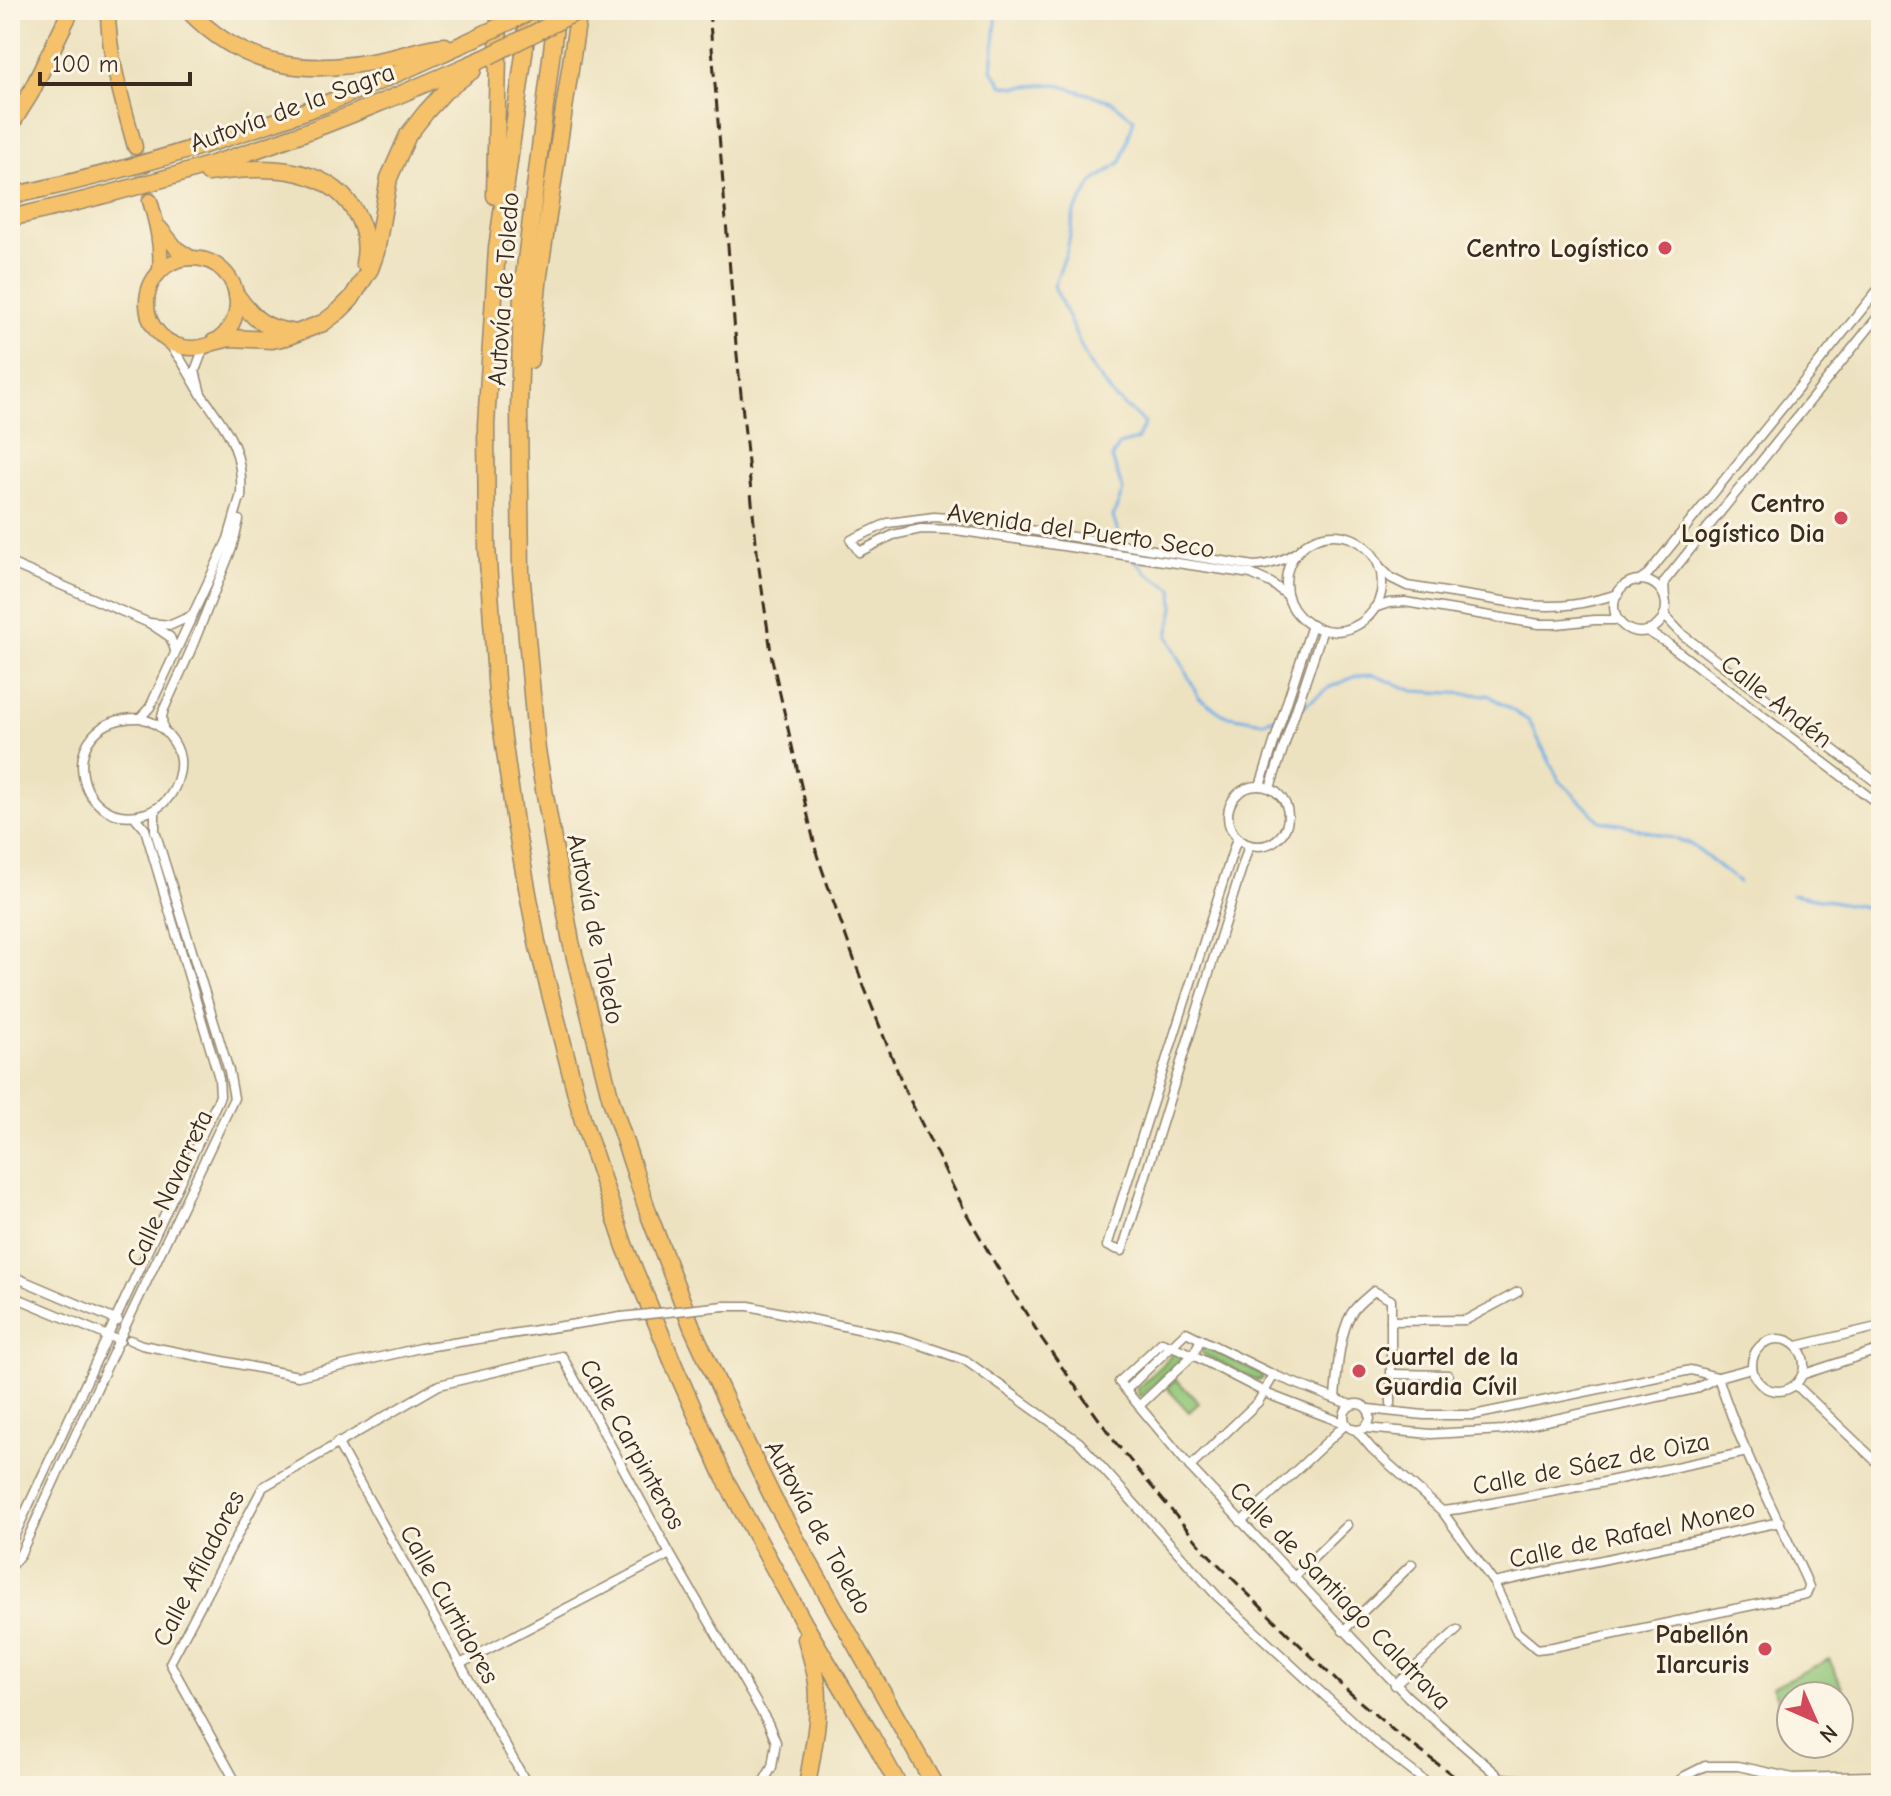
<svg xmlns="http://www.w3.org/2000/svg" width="1891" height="1796" font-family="'Comic Neue',sans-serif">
  <rect width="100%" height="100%" fill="#fcf5e5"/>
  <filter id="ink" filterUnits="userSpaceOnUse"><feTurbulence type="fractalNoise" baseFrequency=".0125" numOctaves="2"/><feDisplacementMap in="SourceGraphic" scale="16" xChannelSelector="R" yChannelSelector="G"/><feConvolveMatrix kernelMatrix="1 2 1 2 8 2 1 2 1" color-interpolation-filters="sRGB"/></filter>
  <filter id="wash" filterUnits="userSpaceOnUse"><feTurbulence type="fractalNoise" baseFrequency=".006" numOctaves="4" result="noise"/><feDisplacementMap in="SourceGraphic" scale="32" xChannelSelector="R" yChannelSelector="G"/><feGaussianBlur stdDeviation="1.8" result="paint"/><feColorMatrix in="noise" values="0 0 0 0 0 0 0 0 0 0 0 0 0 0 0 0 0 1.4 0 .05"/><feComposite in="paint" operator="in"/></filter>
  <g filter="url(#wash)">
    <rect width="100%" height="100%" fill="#ede2c0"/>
    <g fill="#90c577" stroke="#66784a" stroke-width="2">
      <path d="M1205,1346L1261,1374L1263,1378L1258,1381L1202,1354L1201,1350Z"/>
      <path d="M1176,1351L1183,1353L1182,1358L1142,1396L1137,1395V1389Z"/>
      <path d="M1176,1379L1199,1403L1189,1412L1167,1388Z"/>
      <path d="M1829,1659L1842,1687L1824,1696H1791V1713L1786,1715L1772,1687Z"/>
    </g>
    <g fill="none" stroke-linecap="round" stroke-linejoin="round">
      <g stroke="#75afe5" stroke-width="3">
        <path d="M997,10L992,70L1003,85L1015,87L1055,84L1111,101L1134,119L1121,162L1093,182L1074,213L1067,251L1054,286L1089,364L1115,398L1145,423L1137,440L1119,445L1112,458L1123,491L1113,517L1122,543"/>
        <path d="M1134,559L1146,572L1173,589L1174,608L1168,636L1199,698L1224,715L1263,722L1293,711"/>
        <path d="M1300,709L1328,688L1356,676L1373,675L1414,691L1488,695L1529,721L1559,780L1600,821L1625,825L1689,843L1739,882"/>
        <path d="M1792,894L1870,908L1881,919"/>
      </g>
    </g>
  </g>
  <g filter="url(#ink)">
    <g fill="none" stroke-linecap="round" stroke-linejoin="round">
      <path stroke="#c9bda0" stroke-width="14" stroke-dasharray="14 7" stroke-linecap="butt" d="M135,147L150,201"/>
      <defs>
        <g id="street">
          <path d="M167,341L181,360L201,394L195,371L204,347"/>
          <path d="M201,394C228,431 244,450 241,498"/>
          <circle cx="1334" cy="583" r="48"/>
          <path d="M10,563L149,623"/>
          <path d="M1380,567L1391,578L1407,586L1528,605C1564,608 1584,604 1618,594"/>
          <circle cx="1640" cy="606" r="26"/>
          <path d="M1638,581L1648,574L1881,286"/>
          <path d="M1287,595L1271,583L1251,574L956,530L921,529L893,535L859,552L851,540L888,523L934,517L961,519L1254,566C1272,565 1284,560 1298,551"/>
          <path d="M1665,599L1664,582L1881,313"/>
          <path d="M1374,608L1389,603L1405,602L1539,624H1557L1594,620H1618"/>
          <path d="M1664,615L1683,635L1881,786"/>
          <path d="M1647,631L1667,643L1881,806"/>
          <path d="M175,650L170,637L149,623L171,625L191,616"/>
          <path d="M140,718C167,725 187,750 178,778C174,794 163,808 146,813C74,835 51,716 140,718L150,707L228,539L241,494"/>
          <path d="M163,728L162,717L164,709L190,652L232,548L239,520"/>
          <path d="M1260,786L1312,625"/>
          <circle cx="1258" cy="816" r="30"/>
          <path d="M1270,788L1323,629"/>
          <path d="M1237,838L1107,1246L1122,1251L1249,845"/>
          <path d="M10,1275L118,1321"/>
          <path d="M10,1295L120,1341"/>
          <path d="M724,1306H749L901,1338L965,1360L1079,1442L1217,1596L1377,1744L1431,1786"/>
          <path d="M1391,1321L1466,1320L1518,1292"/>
          <circle cx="1778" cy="1365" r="26"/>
          <path d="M130,1340L142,1345L298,1376L420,1348L621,1317"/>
          <path d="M1797,1346L1881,1326"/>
          <path d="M1392,1374L1448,1375"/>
          <path d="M1804,1374L1881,1349"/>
          <path d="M1796,1385L1881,1466"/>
          <path d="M1126,1390L1186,1332L1274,1375L1351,1405"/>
          <path d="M1335,1398C1337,1374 1339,1335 1351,1314C1356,1305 1366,1298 1374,1291L1391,1300V1403"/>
          <circle cx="1357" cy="1417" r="13"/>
          <path d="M1139,1406L1193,1355L1201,1339"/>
          <path d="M1368,1409L1424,1415H1474L1691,1370L1717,1377"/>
          <path d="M1365,1428L1431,1434L1504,1430L1695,1389L1718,1377L1752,1368"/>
          <path d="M1356,1430L1372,1449L1442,1511L1494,1583L1517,1632L1537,1649L1553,1647L1806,1594L1809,1587L1805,1577C1774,1511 1740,1446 1718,1377"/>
          <path d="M337,1442L528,1786"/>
          <path d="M1190,1467L1258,1402L1274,1375"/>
          <path d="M1442,1511L1459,1509L1600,1483L1747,1452"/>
          <path d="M1241,1522L1346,1424L1270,1395L1193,1355L1162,1342L1119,1382L1190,1467L1408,1697L1501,1778L1540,1781L1554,1786"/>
          <path d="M10,1545L220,1096L219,1078L145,829L134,816"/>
          <path d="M10,1567L20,1555L126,1325L234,1098L229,1071L155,831V809"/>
          <path d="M1293,1578L1347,1525"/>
          <path d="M1494,1583L1780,1522"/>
          <path d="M1343,1631L1412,1564"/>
          <path d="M460,1664L670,1554"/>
          <path d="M1395,1685L1457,1630"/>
          <path d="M238,1786L170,1663L263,1487L439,1385L562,1356L670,1554L768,1723L776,1742L772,1767L761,1786"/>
          <path d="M1672,1786L1685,1776L1705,1766H1738L1793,1778L1872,1776L1881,1779"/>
        </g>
        <g id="primary">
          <path d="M108,10C108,57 123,102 135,147"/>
          <path d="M150,201C157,224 162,246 160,271"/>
          <path d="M160,228L177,249L191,258"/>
          <circle cx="192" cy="303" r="45"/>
        </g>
        <g id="highway">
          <path d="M188,10C247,72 312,76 391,58C409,54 426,47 445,46"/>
          <path d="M529,10L524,54L497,248L486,425L487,547L497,695L515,823L538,947L583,1121L625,1247L676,1370L725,1479L805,1625L869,1732L899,1786"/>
          <path d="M557,10L522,293L519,412L521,571L537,750L571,942L611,1100L649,1215L692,1327L730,1410L774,1500L935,1786"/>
          <path d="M10,126L30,94L71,10"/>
          <path d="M208,173C257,166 324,162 354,210C364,226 368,245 364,263"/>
          <path d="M10,196C113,175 223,141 322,105C369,87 416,65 463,44"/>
          <path d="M495,196L499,10"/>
          <path d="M10,218C103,197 196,172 286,139C355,115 422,85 489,56"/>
          <path d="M237,296C253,318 263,328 291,332"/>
          <path d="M214,342L230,338L272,340L286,337L323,323L339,311L351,299L370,269L376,252L389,178L408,135L426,112L445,91L473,70"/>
          <path d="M530,360L539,275L579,10"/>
          <path d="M806,1639C810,1653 815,1668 817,1683C821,1717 812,1753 807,1786"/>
        </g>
      </defs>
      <use href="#street" stroke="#94866f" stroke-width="11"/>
      <use href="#primary" stroke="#94866f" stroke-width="17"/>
      <use href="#highway" stroke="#94866f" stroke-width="19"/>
      <use href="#street" stroke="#fff" stroke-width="8"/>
      <use href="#primary" stroke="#f5c16b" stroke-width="14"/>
      <use href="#highway" stroke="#f5c16b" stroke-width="16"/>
      <path stroke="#3b2a1e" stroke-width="3" stroke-dasharray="12 6" stroke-linecap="butt" d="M709,10L736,345L758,561L772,659L817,855L861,979L905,1090L965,1211L996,1265L1042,1339L1115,1442L1205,1551L1269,1615L1342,1686L1394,1731L1467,1786"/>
      <defs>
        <path id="street-bridge" d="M621,1317L724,1306"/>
        <g id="highway-bridge">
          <path d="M463,44L534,10"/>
          <path d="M489,56L580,10"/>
        </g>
      </defs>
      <use href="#street-bridge" stroke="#94866f" stroke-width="11" stroke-linecap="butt"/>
      <use href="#highway-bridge" stroke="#94866f" stroke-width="19" stroke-linecap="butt"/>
      <use href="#street-bridge" stroke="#fff" stroke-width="8"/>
      <use href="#highway-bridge" stroke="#f5c16b" stroke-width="16"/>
    </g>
  </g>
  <g fill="#d1495b" stroke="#fcf5e5" stroke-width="3">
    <circle cx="1665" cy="248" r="8"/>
    <circle cx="1841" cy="518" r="8"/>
    <circle cx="1359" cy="1371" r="8"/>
    <circle cx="1765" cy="1649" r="8"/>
  </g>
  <g text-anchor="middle" stroke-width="6" stroke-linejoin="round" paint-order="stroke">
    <g font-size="26" fill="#3b2a1e" stroke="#fcf5e5">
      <text transform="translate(292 107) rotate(-20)" y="9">Autovía de la Sagra</text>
      <text transform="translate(503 289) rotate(-86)" y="9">Autovía de Toledo</text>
      <text transform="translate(1081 530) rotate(8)" y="9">Avenida del Puerto Seco</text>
      <text transform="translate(1777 701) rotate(38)" y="9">Calle Andén</text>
      <text transform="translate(596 929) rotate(78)" y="9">Autovía de Toledo</text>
      <text transform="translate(169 1188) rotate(-65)" y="9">Calle Navarreta</text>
      <text transform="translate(633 1444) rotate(61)" y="9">Calle Carpinteros</text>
      <text transform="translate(1591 1463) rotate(-11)" y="9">Calle de Sáez de Oiza</text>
      <text transform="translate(819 1527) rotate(61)" y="9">Autovía de Toledo</text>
      <text transform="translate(1632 1533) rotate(-12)" y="9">Calle de Rafael Moneo</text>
      <text transform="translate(198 1568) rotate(-63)" y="9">Calle Afiladores</text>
      <text transform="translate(1341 1595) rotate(46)" y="9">Calle de Santiago Calatrava</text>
      <text transform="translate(450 1604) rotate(61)" y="9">Calle Curtidores</text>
    </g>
    <g font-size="26" font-weight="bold" fill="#3b2a1e" stroke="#fcf5e5" text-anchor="end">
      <text x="1649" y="257">Centro Logístico</text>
      <text x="1825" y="512">Centro<tspan x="1825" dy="30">Logístico Dia</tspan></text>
      <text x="1375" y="1365" text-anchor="start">Cuartel de la<tspan x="1375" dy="30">Guardia Cívil</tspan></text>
      <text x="1749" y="1643">Pabellón<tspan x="1749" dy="30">Ilarcuris</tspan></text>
    </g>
  </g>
  <rect width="1891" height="1796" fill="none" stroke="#fcf5e5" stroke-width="40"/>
  <g transform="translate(1815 1720) rotate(135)"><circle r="38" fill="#fcf5e5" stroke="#afa495" stroke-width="2"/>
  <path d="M0-6L14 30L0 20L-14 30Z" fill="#d1495b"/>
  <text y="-12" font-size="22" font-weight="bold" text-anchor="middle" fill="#3b2a1e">N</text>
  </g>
  <path d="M40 72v12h150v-12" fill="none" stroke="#3b2a1e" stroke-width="4"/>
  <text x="52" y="72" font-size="24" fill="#3b2a1e" stroke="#fcf5e5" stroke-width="6" paint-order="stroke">100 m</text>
</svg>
